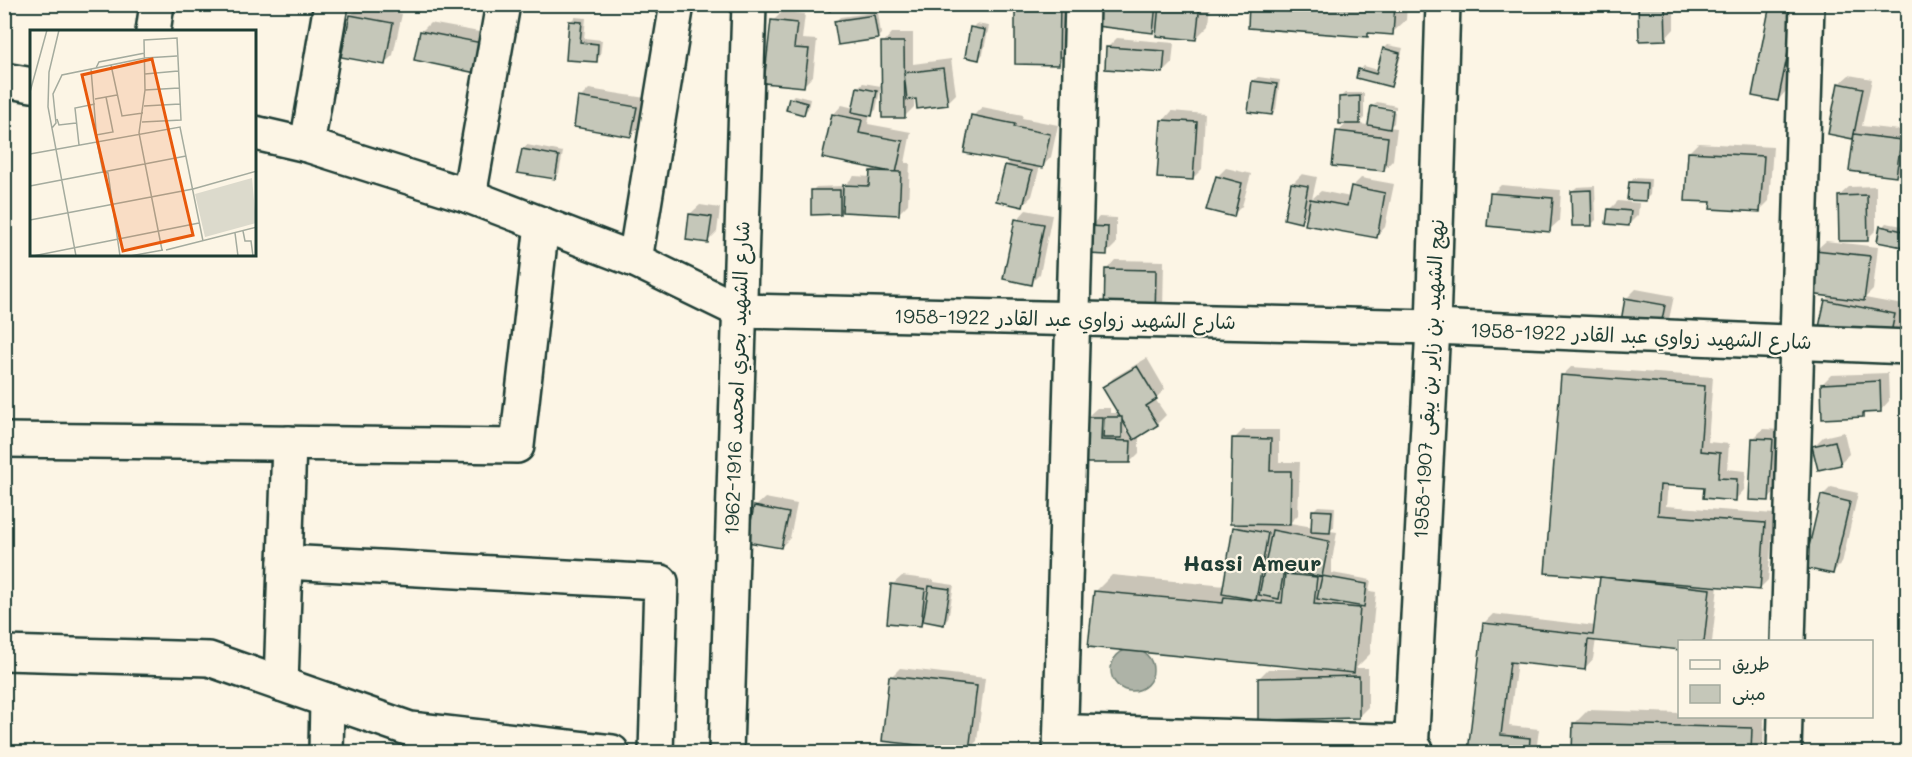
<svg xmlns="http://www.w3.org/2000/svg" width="1912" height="757" font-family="Mali,'Playpen Sans Arabic',sans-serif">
  <rect width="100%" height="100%" fill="#fcf5e5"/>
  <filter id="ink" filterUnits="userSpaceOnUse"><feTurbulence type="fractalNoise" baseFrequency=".0167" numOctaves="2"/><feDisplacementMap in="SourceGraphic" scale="12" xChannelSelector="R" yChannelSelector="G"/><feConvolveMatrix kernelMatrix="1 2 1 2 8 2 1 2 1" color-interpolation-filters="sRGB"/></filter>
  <g filter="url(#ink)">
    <circle fill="#aeb3a7" stroke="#758479" stroke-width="1.5" cx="1132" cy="670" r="21"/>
    <g fill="#0003" fill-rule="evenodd">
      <path d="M1017,4H1068V54L1058,63Z"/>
      <path d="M1100,4H1211L1209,25L1196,38L1159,25L1153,31Z"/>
      <path d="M1251,4H1407L1406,20L1392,33L1371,32L1367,35Z"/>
      <path d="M1640,4H1674V29L1665,39Z"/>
      <path d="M1772,4H1805L1787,90L1778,100Z"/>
      <path d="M361,6L402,14L393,55L384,64L351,15Z"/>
      <path d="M782,12L805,14L802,39L817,40L813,76L804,85L773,21Z"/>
      <path d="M878,12L881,34L877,38L836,21L840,17Z"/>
      <path d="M575,17L586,18L584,38L602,40L600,56L596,61L567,58L571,21Z"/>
      <path d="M430,23L490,34L485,62L421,32Z"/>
      <path d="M976,24L989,26L983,54L979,58L972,28Z"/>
      <path d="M892,33H913V64L951,59L956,94L947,103L914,98V107L905,116L883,43Z"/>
      <path d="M1117,38L1174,43L1172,63L1163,72L1108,47Z"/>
      <path d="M1388,45L1403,48L1394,81L1390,86L1360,70L1364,66L1378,70L1384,49Z"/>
      <path d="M1849,75L1872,79L1862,126L1908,131L1905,166L1896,175L1855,137L1830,132L1839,84Z"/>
      <path d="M1258,77L1280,80L1276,109L1272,114L1253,81Z"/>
      <path d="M863,83L881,86L876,110L870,114L868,124L911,132L905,163H910L908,204L899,213L841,211L839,213L812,191L816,187L844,186L854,176L871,177V171L875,167L833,115L842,105L854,108L858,87Z"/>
      <path d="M589,89L645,98L640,126L631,135L580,98Z"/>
      <path d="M1345,93H1364V118L1359,124L1369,125L1374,105V108L1395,112L1394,123L1389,127L1397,128L1393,160L1384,170L1338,132L1347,123L1340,97Z"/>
      <path d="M794,95L810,99L808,109L804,113L790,99Z"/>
      <path d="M1377,102L1396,106V109L1374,105Z"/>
      <path d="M982,107L1023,115L1022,118L1058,125L1051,157L1042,167L1040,166L1032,196L1022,206L998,200L1007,165L1011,161L973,116Z"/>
      <path d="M1172,111L1205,114L1202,169L1192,179L1163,121Z"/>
      <path d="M1698,143L1773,147L1769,201L1760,210L1712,201L1689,152Z"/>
      <path d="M527,145L563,152L559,173L554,178L523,149Z"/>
      <path d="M1226,168L1251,174L1242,206L1233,215L1217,177Z"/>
      <path d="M1302,174L1317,177L1312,199L1321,191L1350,197L1352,187L1361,178L1394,184L1385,227L1376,237L1309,212L1300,221L1292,184Z"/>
      <path d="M1634,178L1651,179L1650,195L1646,199L1630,183Z"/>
      <path d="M1501,185L1561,190L1559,221L1549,230L1492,194Z"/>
      <path d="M1595,186L1596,220L1592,224L1572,191L1577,187Z"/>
      <path d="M1876,186V230L1867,239L1839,196L1849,187Z"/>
      <path d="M1618,201L1639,203L1638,215L1629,224L1609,210Z"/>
      <path d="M700,205L720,208L717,232L708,241L690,214Z"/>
      <path d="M1026,210L1052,215L1040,274L1031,283L1017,220Z"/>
      <path d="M1099,217L1116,218V244L1107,253L1090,227Z"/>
      <path d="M1886,223L1908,227V247L1882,227Z"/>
      <path d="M1826,241L1878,247L1873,290L1865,298L1903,305L1898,331L1889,340L1826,301L1832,295L1816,250Z"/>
      <path d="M1115,260L1164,261L1163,309L1154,318L1106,270Z"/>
      <path d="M1636,289L1674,296L1668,324L1622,326L1627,298Z"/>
      <path d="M1147,358L1165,389L1155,399L1166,415L1157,424L1139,435V453L1130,462L1086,461L1087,417L1097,408H1110V413H1120L1104,388L1113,378ZM1125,422L1131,432H1126Z"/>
      <path d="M1571,367L1713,377L1708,442L1729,444L1727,469L1746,471L1744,490L1735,500L1705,487L1668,484L1666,506L1774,514L1768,580L1759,589L1718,586L1712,642L1596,639L1593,659L1584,669L1517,661L1509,726L1539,729L1536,752H1470L1484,623L1493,614L1596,626L1602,576L1562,376Z"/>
      <path d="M1888,373L1889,401L1880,411H1867L1862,416L1822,384L1831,375Z"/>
      <path d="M1763,429L1782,430L1778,490L1768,499L1754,438Z"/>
      <path d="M1243,430H1279V462H1300L1298,515L1290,523L1313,527L1314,510L1318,506L1335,507L1334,527L1330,531L1337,532L1332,561V573L1371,580L1369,591L1376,592L1370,654L1356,668H1368V707L1359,716L1259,678L1268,669H1307V667L1095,592L1112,575L1225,586L1235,528L1240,522L1234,439Z"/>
      <path d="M1844,432L1849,454L1840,463L1814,446L1823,437Z"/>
      <path d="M1831,487L1858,493L1842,563L1833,572L1822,496Z"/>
      <path d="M765,498L797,504L790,538L781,547L755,507Z"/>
      <path d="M902,576L934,580V582L954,585L948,619L943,623L925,620L921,625L892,585Z"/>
      <path d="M900,668L985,678L977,741L968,750L891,677Z"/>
      <path d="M1588,710L1680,713V716H1764L1763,752H1573L1575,723Z"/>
    </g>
    <g fill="#c5c7b9" stroke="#1f3d34" stroke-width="1.5">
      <path d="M821,4H832L830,11L820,8Z"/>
      <path d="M1015,4H1060L1059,65L1015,64Z"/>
      <path d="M1099,4H1156L1153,33L1096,26Z"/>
      <path d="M1159,4H1200L1196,40L1156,36Z"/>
      <path d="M1249,4H1395L1393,35L1368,33V37L1248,28Z"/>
      <path d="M1638,4H1665L1666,40L1639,41Z"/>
      <path d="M1770,4L1797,9L1778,101L1752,96Z"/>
      <path d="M350,15L393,23L385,65L341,57Z"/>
      <path d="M874,15L878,39L838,45L834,21Z"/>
      <path d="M771,20L797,23L794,48L809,49L804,87L764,83Z"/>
      <path d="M569,21L582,22L580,42L598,44L597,62L566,60Z"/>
      <path d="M970,27L985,30L979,60L965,57Z"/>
      <path d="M420,31L482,43L476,73L414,60Z"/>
      <path d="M881,42H904L905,118H882Z"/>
      <path d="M1106,47L1165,51L1163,73L1105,69Z"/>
      <path d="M1383,48L1400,53L1391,87L1356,78L1358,69L1376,74Z"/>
      <path d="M943,68L948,105L917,109L916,99L907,100L904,73Z"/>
      <path d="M1252,81L1277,84L1272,115L1248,112Z"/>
      <path d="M1838,83L1863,88L1853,139L1828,134Z"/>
      <path d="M857,87L877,91L872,116L852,112Z"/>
      <path d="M1360,96V124H1339V97Z"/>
      <path d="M578,97L637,107L631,137L574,127Z"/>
      <path d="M789,98L807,103L804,115L786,110Z"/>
      <path d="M1371,106L1393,110L1390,129L1368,125Z"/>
      <path d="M832,114L862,120L859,133L903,141L896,173L822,158Z"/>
      <path d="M971,115L1015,124L1014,127L1050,134L1043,168L964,153Z"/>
      <path d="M1161,120L1197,122L1193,180L1157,178Z"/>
      <path d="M1336,131L1388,137L1384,171L1332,166Z"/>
      <path d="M1854,134L1901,140L1896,177L1849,171Z"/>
      <path d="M522,149L559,156L555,179L517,173Z"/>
      <path d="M1688,152L1764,156L1760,212L1710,209L1711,202L1685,201Z"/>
      <path d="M1005,165L1032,171L1023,207L996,201Z"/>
      <path d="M870,171L901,172L899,215L842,212L843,185L869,186Z"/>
      <path d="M1216,176L1242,183L1234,217L1206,210Z"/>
      <path d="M1629,182L1647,183L1646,201L1627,200Z"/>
      <path d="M1291,183L1308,186L1301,223L1284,219Z"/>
      <path d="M1351,186L1385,193L1377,238L1305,225L1310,199L1347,206Z"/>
      <path d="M811,190H840V214L811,215Z"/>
      <path d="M1591,190L1592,226H1572L1571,191Z"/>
      <path d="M1490,193L1553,198L1550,232L1487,226Z"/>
      <path d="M1867,195L1868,241H1839L1838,196Z"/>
      <path d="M1608,209L1631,211L1629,226L1606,224Z"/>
      <path d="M689,214L712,217L708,243L686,240Z"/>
      <path d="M1015,219L1044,224L1032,285L1003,279Z"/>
      <path d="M1088,226L1108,227L1107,255L1088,254Z"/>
      <path d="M1880,226L1908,232V248L1877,242Z"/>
      <path d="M1815,250L1870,256L1864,301L1810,294Z"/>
      <path d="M1105,269L1156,270L1155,319H1104Z"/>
      <path d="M1625,298L1665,305L1659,335L1620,327Z"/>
      <path d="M1825,300L1895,314L1889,342L1819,327Z"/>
      <path d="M1137,366L1157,399L1146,406L1158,425L1134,440L1102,387Z"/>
      <path d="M1561,375L1705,386L1700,451L1720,453L1718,478L1737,479L1736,501L1703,498L1704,488L1660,485L1658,515L1765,523L1760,590L1545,573Z"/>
      <path d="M1880,381L1881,412L1863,413V417L1822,419L1821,384Z"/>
      <path d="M1086,417H1102L1101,440L1131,441L1130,463H1085Z"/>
      <path d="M1104,417H1122V438H1103Z"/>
      <path d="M1232,438L1271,439L1270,471H1291L1290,525L1230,524Z"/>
      <path d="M1752,438L1773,439L1769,501L1749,500Z"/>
      <path d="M1835,441L1841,465L1818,470L1812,446Z"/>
      <path d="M1821,495L1850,502L1833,574L1804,568Z"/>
      <path d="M754,506L789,513L781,548L747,542Z"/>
      <path d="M1312,510L1332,511L1330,533L1311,532Z"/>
      <path d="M1233,527L1268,533L1256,600L1222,594Z"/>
      <path d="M1272,530L1329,541L1322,577L1284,570L1279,599L1259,595Z"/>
      <path d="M1285,574L1317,577L1314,604L1360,608L1354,673L1088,647L1094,591L1223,603L1224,597L1282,603Z"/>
      <path d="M1322,576L1367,584L1364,607L1317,599Z"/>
      <path d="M1600,577L1710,589L1704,642H1680V650L1588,640L1585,670L1510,662L1501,735L1530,738L1529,752H1468L1483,623L1593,635Z"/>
      <path d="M891,584L925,589L921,626L887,623Z"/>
      <path d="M929,586L950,589L944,625L923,621Z"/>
      <path d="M889,676L977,686L969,751L882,741Z"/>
      <path d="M1359,676V718L1258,720V678Z"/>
      <path d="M1573,723L1752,728L1751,752H1572Z"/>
    </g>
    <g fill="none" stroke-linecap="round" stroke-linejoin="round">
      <defs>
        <g id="minor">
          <path d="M153,32L157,4"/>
          <path d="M4,80L32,85"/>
          <path d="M255,133L307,145L469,196L635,260L740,311L1433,327L1908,347"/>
          <path d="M307,145L331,4"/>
          <path d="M469,196L503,4"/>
          <path d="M635,260L677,4"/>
          <path d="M4,440L517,446L542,224"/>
          <path d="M285,562L661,582L656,752"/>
          <path d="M1788,642L1807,4"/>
          <path d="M4,653L209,659L410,729L612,752"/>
          <path d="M281,684L289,443"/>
          <path d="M326,752L327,700"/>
          <path d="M726,752L749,4"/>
          <path d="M1060,752L1082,4"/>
          <path d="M1068,752L1078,732L1411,742L1417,752"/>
          <path d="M1784,752L1785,716"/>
        </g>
        <path id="secondary" d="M1411,752L1433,327L1443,4"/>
      </defs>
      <use href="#minor" stroke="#1f3d34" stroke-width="38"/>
      <use href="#secondary" stroke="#1f3d34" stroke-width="38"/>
      <use href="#minor" stroke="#fcf5e5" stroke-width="33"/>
      <use href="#secondary" stroke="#fcf5e5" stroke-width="33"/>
    </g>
  </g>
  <g text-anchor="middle" stroke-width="4.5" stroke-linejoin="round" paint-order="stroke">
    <g font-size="20" fill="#1f3d34" stroke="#fcf5e5">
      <text transform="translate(1065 319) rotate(1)" y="7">شارع الشهيد زواوي عبد القادر 1922-1958</text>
      <text transform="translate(1641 336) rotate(2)" y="7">شارع الشهيد زواوي عبد القادر 1922-1958</text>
      <text transform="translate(737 378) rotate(-88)" y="7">شارع الشهيد بحري امحمد 1916-1962</text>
      <text transform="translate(1429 379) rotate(-87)" y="7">نهج الشهيد بن زاير بن يبقى 1907-1958</text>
    </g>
    <g font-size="22" font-weight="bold" fill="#1f3d34" stroke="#fcf5e5">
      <text x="1252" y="571">Hassi Ameur</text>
    </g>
  </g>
  <g transform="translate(30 30)">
    <rect width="226" height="226" fill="#fcf5e5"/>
    <path d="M222,148L226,193L175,207L165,164Z" fill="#dcdacc"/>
    <path fill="none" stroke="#a4ab9e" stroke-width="1.5" d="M29,0L19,42L18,77L46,226M81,35L92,86L113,83M66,38L69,32L115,23M61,39L67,112L73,142L78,143L90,226M115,44L148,41M115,60L149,58M0,62L17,0M65,69L87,65M114,76L150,74M27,89L29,95L46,93M112,92L151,90L147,8L114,10L115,60L109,103L132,220M22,98L26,93L23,64L32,45L115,28L147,26M66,105L83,102L76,67M49,115L45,78L65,74M0,124L150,97L173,211M0,156L156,126M0,190L163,159L227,141M213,201L215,211H221L223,226M205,203L208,226M136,220L227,197M3,226L169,193M100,226L133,220"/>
    <path fill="#e8590c" fill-opacity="0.15" stroke="#e8590c" stroke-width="3" d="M122,29L163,205L93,221L52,45Z"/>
    <rect width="226" height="226" fill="none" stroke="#1f3d34" stroke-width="3"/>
  </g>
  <rect width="1912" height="757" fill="none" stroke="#fcf5e5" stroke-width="24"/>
  <rect x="12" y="12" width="1888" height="733" fill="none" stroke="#1f3d34" stroke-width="2" filter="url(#ink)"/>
  <rect x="1678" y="640" width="195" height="78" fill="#fcf5e5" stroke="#a4ab9e" stroke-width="1.5"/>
  <rect x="1690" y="660" width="30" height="9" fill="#fcf5e5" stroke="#a4ab9e" stroke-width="1.5"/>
  <text x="1732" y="670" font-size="18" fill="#1f3d34">طريق</text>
  <rect x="1690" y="685" width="30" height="18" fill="#c5c7b9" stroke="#a4ab9e" stroke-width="1.5"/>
  <text x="1732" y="700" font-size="18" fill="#1f3d34">مبنى</text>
</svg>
